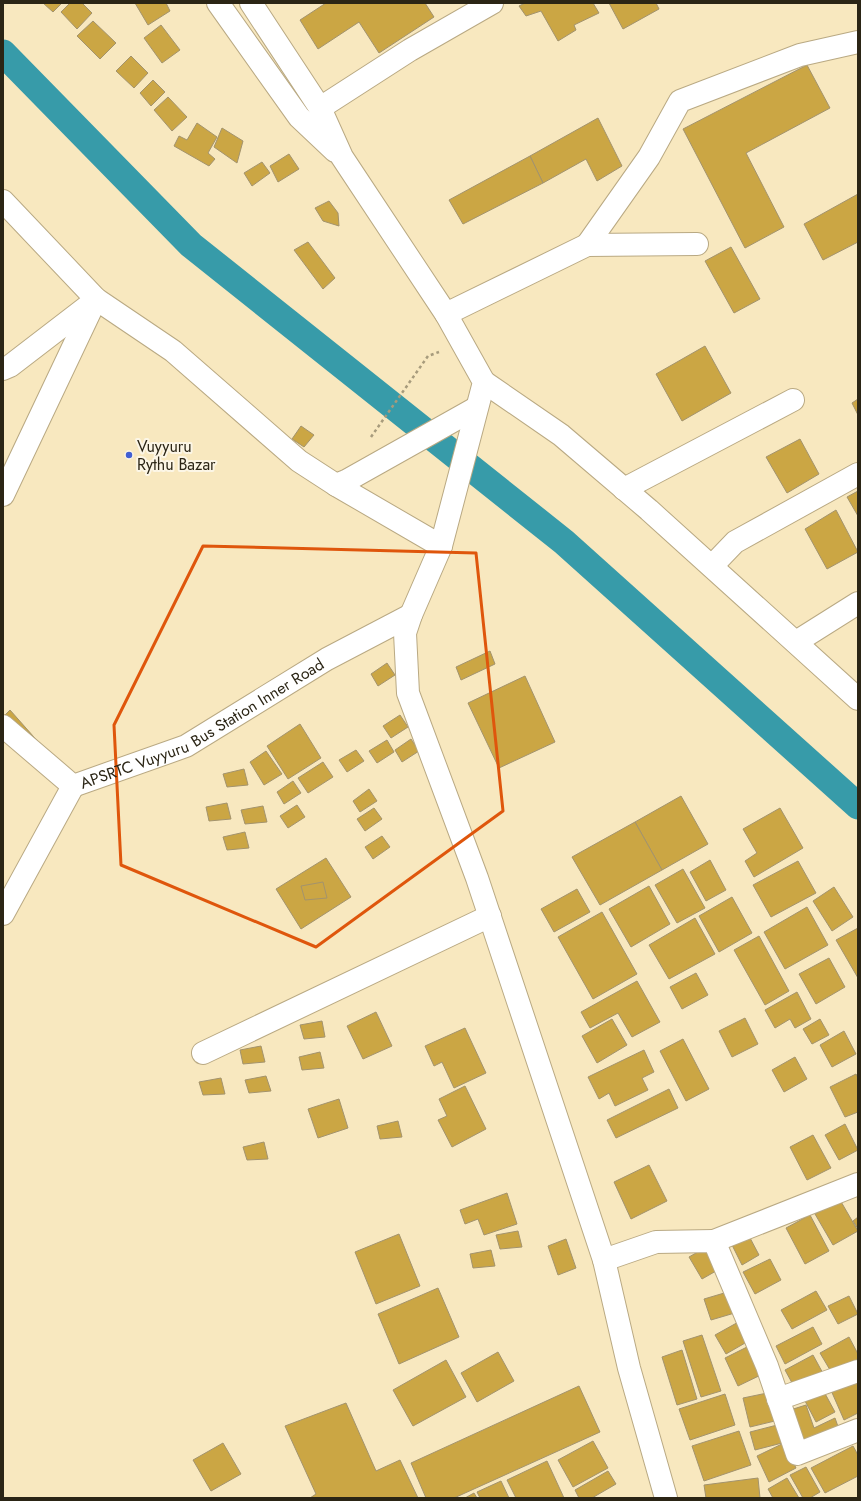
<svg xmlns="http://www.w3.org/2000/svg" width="861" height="1501" font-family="Jost,sans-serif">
  <rect width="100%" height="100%" fill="#f8e8bf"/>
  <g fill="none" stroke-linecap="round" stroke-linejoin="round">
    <path stroke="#379ba9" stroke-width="27" d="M3,53L191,245L564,542L858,806"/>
  </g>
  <g fill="#cba644" stroke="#a3936d">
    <path d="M43,3H62L53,12Z"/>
    <path d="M70,3H82L92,13L77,29L61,12Z"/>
    <path d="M135,3H166L170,11L148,25Z"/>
    <path d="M326,3H425L434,17L379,53L359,22L318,49L300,20Z"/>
    <path d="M525,3H593L599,13L574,25L576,30L558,41L541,11L526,16L519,6Z"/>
    <path d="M609,3H656L659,9L623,29Z"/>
    <path d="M93,21L116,43L100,59L77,36Z"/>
    <path d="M161,25L180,50L162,63L144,38Z"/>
    <path d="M131,56L148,73L134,88L116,71Z"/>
    <path d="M807,65L830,108L746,153L784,227L745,248L683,129Z"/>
    <path d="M153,80L165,92L151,106L140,93Z"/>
    <path d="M168,97L187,117L172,131L154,110Z"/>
    <path d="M598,118L622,166L597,181L586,159L543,183L530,156Z"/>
    <path d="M197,123L217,137L208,153L215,159L209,166L174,146L179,136L187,140Z"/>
    <path d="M222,128L243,141L237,163L214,147Z"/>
    <path d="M289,154L299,169L278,182L270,166Z"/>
    <path d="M530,156L543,183L463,224L449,200Z"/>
    <path d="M262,162L270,173L252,186L244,173Z"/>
    <path d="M858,194V242L823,260L804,224Z"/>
    <path d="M329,201L338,213L339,226L323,221L315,208Z"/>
    <path d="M308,242L335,278L323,289L294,250Z"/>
    <path d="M731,247L760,299L734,313L705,261Z"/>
    <path d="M705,346L731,393L682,421L656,374Z"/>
    <path d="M858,399V415L852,403Z"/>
    <path d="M301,426L314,435L304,447L292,439Z"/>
    <path d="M800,439L819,474L787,493L766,457Z"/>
    <path d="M858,491V516L847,497Z"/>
    <path d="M836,510L858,552L827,569L805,529Z"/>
    <path d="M490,651L495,664L461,680L456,667Z"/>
    <path d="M387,663L395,675L378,686L371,674Z"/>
    <path d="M525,676L555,742L499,768L468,703Z"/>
    <path d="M10,710L41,745L3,717Z"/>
    <path d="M400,715L408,727L391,738L383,726Z"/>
    <path d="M300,724L321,758L288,779L267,746Z"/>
    <path d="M411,739L419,751L402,762L395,750Z"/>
    <path d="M387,740L394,752L377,763L369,751Z"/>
    <path d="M356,750L364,761L347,772L339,760Z"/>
    <path d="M266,751L282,774L264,785L250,762Z"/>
    <path d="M323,762L333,777L308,793L298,778Z"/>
    <path d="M244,769L248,785L227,787L223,774Z"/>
    <path d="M293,781L301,793L284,804L277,792Z"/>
    <path d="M369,789L377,801L360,812L353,801Z"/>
    <path d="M681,796L708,844L662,870L635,822Z"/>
    <path d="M227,803L231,819L209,821L206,807Z"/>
    <path d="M297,805L305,817L288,828L280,816Z"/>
    <path d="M263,806L267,822L245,824L241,810Z"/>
    <path d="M374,808L382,819L365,831L357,819Z"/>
    <path d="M780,808L803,848L754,877L745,861L757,853L743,829Z"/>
    <path d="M635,822L662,870L600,905L572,857Z"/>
    <path d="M245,832L249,848L227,850L223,837Z"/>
    <path d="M382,836L390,847L373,859L365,847Z"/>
    <path d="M326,858L351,897L301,929L276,889Z"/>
    <path d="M710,860L726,890L706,901L690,872Z"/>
    <path d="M798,861L816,893L771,917L753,885Z"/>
    <path d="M683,869L705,908L677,923L655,885Z"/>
    <path d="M323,882L327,898L305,900L301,886Z"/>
    <path d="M649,886L670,924L631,947L609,909Z"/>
    <path d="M834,887L853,917L832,931L813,901Z"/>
    <path d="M577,889L590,912L554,932L541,909Z"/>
    <path d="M732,897L752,933L719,952L699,916Z"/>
    <path d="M807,907L828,945L785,969L764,932Z"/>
    <path d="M602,912L637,974L593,999L558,937Z"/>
    <path d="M695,918L715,954L669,979L649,945Z"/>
    <path d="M858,928V978L836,940Z"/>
    <path d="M759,936L789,991L765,1005L734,950Z"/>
    <path d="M829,958L845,987L816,1004L799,974Z"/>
    <path d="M696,973L708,995L682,1009L670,987Z"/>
    <path d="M637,981L660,1022L632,1037L618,1013L590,1028L581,1012Z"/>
    <path d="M797,992L811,1019L795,1028L790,1019L775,1028L765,1010Z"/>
    <path d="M376,1012L392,1046L363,1059L347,1026Z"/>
    <path d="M745,1018L758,1044L732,1057L719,1031Z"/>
    <path d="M612,1019L627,1045L597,1063L582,1036Z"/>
    <path d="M820,1019L829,1035L812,1044L803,1029Z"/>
    <path d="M322,1021L325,1037L304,1039L300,1025Z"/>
    <path d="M465,1028L486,1073L454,1088L442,1062L434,1066L425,1046Z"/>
    <path d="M844,1031L856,1054L832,1067L820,1045Z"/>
    <path d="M683,1039L709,1089L686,1101L660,1051Z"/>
    <path d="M261,1046L265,1062L243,1064L240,1050Z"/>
    <path d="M644,1050L654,1072L642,1078L648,1090L615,1106L609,1093L599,1099L588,1077Z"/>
    <path d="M320,1052L324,1068L302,1070L299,1057Z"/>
    <path d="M795,1057L807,1079L784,1092L772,1070Z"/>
    <path d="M856,1074L858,1078V1112L845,1117L830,1087Z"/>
    <path d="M266,1076L271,1091L249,1093L245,1080Z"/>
    <path d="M221,1078L225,1094L203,1095L199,1082Z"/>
    <path d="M465,1086L486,1129L452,1147L438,1120L447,1116L439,1099Z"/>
    <path d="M669,1089L678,1108L616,1138L607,1120Z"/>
    <path d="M339,1099L348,1128L318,1138L308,1109Z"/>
    <path d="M398,1121L402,1137L380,1139L377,1126Z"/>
    <path d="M845,1124L858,1150L839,1160L825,1135Z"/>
    <path d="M813,1135L831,1168L807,1180L790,1147Z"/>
    <path d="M264,1142L268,1159L247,1160L243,1147Z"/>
    <path d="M649,1165L667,1201L631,1219L614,1182Z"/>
    <path d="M507,1193L517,1224L484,1235L478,1219L465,1224L460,1210Z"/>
    <path d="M840,1200L858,1231L833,1245L815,1214Z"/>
    <path d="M810,1215L829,1251L805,1264L786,1228Z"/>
    <path d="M858,1217V1229L853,1221Z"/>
    <path d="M518,1231L522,1247L500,1249L496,1235Z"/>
    <path d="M399,1234L420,1286L376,1304L355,1252Z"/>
    <path d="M749,1236L759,1255L742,1265L732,1245Z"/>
    <path d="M566,1239L576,1268L558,1275L548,1246Z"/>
    <path d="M710,1245L723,1267L702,1279L689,1257Z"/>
    <path d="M491,1250L495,1266L473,1268L470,1254Z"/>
    <path d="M770,1259L781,1280L755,1294L743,1272Z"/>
    <path d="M438,1288L459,1337L399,1364L378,1314Z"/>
    <path d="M731,1291L738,1312L711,1320L704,1299Z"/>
    <path d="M816,1291L827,1310L792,1329L781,1310Z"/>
    <path d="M849,1296L858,1314L838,1324L828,1306Z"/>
    <path d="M742,1320L752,1339L726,1354L715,1335Z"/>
    <path d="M813,1327L822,1344L785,1364L776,1346Z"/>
    <path d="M702,1335L721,1391L701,1397L683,1341Z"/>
    <path d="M849,1337L858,1354V1361L833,1375L820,1353Z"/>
    <path d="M753,1344L767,1372L738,1386L725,1358Z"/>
    <path d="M682,1350L697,1399L677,1405L662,1357Z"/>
    <path d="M498,1352L514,1381L477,1402L461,1373Z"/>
    <path d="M813,1355L825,1377L797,1392L785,1370Z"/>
    <path d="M446,1360L466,1397L413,1426L393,1390Z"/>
    <path d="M858,1381V1413L844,1420L830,1388Z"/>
    <path d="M579,1386L600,1432L454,1498H426L411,1463Z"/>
    <path d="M822,1388L835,1412L816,1422L804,1399Z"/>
    <path d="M772,1392L779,1420L750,1427L743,1398Z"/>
    <path d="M725,1394L735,1425L690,1440L679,1409Z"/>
    <path d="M346,1403L376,1471L400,1460L418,1498H310L316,1494L285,1426Z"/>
    <path d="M806,1405L814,1428L835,1418L841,1435L801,1451L787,1411Z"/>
    <path d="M781,1424L786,1442L755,1450L750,1432Z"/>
    <path d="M739,1431L751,1465L704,1481L692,1446Z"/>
    <path d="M593,1441L608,1468L573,1487L558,1460Z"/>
    <path d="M223,1443L241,1474L211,1491L193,1460Z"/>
    <path d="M784,1443L796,1468L769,1482L757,1456Z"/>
    <path d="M853,1446L858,1455V1476L825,1493L811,1468Z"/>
    <path d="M547,1461L564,1498H516L507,1480Z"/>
    <path d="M806,1467L820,1492L810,1498H803L790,1475Z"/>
    <path d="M608,1471L616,1484L592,1498H579L575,1490Z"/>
    <path d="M758,1478L760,1498H706L704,1485Z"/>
    <path d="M787,1478L799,1498H773L768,1489Z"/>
    <path d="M501,1481L509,1498H480L477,1492Z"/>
    <path d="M474,1493L477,1498H465Z"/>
  </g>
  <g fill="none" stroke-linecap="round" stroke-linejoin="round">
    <defs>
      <g id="street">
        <path d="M320,108L410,50L492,3"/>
        <path d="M587,245L649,157L680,101L800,55L858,42"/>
        <path d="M446,314L587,245L697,244"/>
        <path d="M3,369L10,366L92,303"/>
        <path d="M484,382L561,435L649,510L858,699"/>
        <path d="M336,485L441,546"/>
        <path d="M624,489L793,400"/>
        <path d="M3,495L96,299"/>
        <path d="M712,566L735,542L858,474"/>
        <path d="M796,642L858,603"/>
        <path id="s1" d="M3,726L73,786L186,746L327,659L411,615"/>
        <path d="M3,914L73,786"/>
        <path d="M203,1053L490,916"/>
        <path d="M714,1241L858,1184"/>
        <path d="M604,1260L656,1242L714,1241L767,1366L797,1454L858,1430"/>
        <path d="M778,1399L858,1371"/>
      </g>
      <g id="secondary">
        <path d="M218,3L299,117L335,151"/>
        <path d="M251,3L320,108L342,157L446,314L484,382L441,546L411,615L405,633L408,693L477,878L604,1260L629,1368L666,1498"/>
        <path d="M3,201L96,299L173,351L299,461L336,485L346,481L476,408"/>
      </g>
    </defs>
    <use href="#street" stroke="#b9a983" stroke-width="24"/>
    <use href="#secondary" stroke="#b9a983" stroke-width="24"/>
    <path stroke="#a79b7c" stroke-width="2.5" stroke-dasharray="3 3" stroke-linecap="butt" d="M371,437L428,356L439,352"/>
    <use href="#street" stroke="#fff" stroke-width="22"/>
    <use href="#secondary" stroke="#fff" stroke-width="22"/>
  </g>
  <path fill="none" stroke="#df560c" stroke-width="3" stroke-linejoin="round" d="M203,546L476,553L503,811L316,947L121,865L114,725Z"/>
  <circle fill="#415fd2" stroke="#fcf6e6" stroke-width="1.5" cx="129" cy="455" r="4"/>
  <g text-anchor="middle" stroke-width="4" stroke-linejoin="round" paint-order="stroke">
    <g font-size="16" fill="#2b2515" stroke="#fcf6e6" text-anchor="start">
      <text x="137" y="452">Vuyyuru<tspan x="137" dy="18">Rythu Bazar</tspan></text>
    </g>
    <g font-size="16" fill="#2b2515" stroke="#fcf6e6">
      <text dy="6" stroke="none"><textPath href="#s1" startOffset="236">APSRTC Vuyyuru Bus Station Inner Road</textPath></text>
    </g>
  </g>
  <rect width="861" height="1501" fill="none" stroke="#2b2515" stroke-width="8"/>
</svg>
